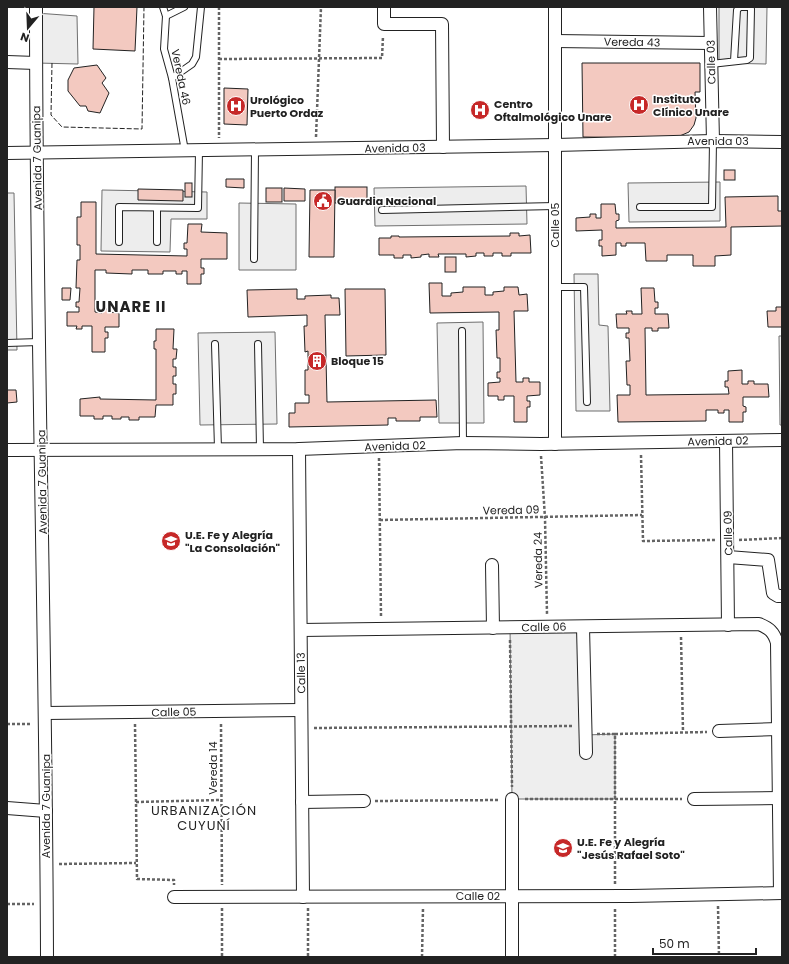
<svg xmlns="http://www.w3.org/2000/svg" width="789" height="964" font-family="Poppins,sans-serif">
  <rect width="100%" height="100%" fill="#fff"/>
  <path fill="#eee" stroke="#6f6f6f" d="M510,627H583L585,735L615,734V799H512Z"/>
  <g fill="#ededed" stroke="#6f6f6f">
    <path d="M719,7H767L766,64L719,63Z"/>
    <path d="M36,13L77,16L78,64L36,63Z"/>
    <path d="M720,182V221L629,222L628,183Z"/>
    <path d="M526,186L527,224L375,226L374,188Z"/>
    <path d="M102,190L207,192V219H171L170,252L101,251Z"/>
    <path d="M7,193H14L17,350H7Z"/>
    <path d="M239,203L296,204V270H239Z"/>
    <path d="M574,274H598L599,325L608,326L610,411H576Z"/>
    <path d="M483,322L484,423H439L437,323Z"/>
    <path d="M275,332L277,424L200,425L198,333Z"/>
    <path d="M779,336H782V425H780Z"/>
  </g>
  <g fill="#f3c9c0" stroke="#222">
    <path d="M94,7H137L135,51L93,49Z"/>
    <path d="M582,63H700V92H695L696,118L694,125L689,132L675,138L583,137Z"/>
    <path d="M97,65L106,78L102,83L109,93L100,113L88,111L86,106H80L68,91V80L74,68Z"/>
    <path d="M224,88L248,89L247,125L224,124Z"/>
    <rect x="724" y="170" width="11" height="10"/>
    <path d="M226,179H244V188L226,187Z"/>
    <rect x="185" y="183" width="7" height="14"/>
    <rect x="335" y="187" width="32" height="16"/>
    <rect x="266" y="188" width="16" height="14"/>
    <path d="M284,188L305,189V201H284Z"/>
    <path d="M138,189L183,190V201L138,200Z"/>
    <path d="M310,190H335L334,257H309Z"/>
    <path d="M778,196V211H782V226L731,227V255L715,256V266H693V255H667V261H646L645,243H626V246H621V243H616V255L602,256V246H599V240H602V230L576,231V218L590,217V214H596V218H601V204H615L616,214H619V220L616,221V228L726,227L725,197Z"/>
    <path d="M81,202H96V254L187,256V249H184V243H187L188,224H202L201,232L227,233V259H201V268H204V274H201V284H187V271H182V274H176V271H163V274H148V270H132V274L106,273V270H95V312L102,313V309H108V312L119,313V327H105V332H108V338H105V352H92V326H82V329H76L77,326H67V312H79V307H76V302H79L80,288H76L77,260H80V245H77V217H81Z"/>
    <path d="M510,233H519V236L530,235L531,253H511V256H502V253H493V256H484V253H476V256L466,257V254H438L439,257H429V254L421,255V257L411,258V255H403V258H394V255H379V238H391V236H399V237L510,236Z"/>
    <rect x="445" y="257" width="11" height="15"/>
    <path d="M429,283H442V296H451V293L463,292V287H485V295H493V292L504,291V287H518L519,295L527,294L528,311H514L516,382H523V378H529V382H540V395L527,396V401H530V407H527V422H514V396H504V400H498V396H488V383L500,382V378H497V372H500V358H497L496,330H499V312L430,313Z"/>
    <path d="M62,288H71L70,300H62Z"/>
    <path d="M641,288H654L655,302H658V308H655V314H668L669,328H658V331H652V328H645L646,395L729,394L728,387H725V381H728V371L742,370V384H748V381H754V384H768L769,397H743V406L746,407V412H743V422H729V410H724V413H718V410H706V421L618,422L617,395H630V385H627L626,361H630L629,338H626V333H629V328H617L616,314H627L626,311H632V314H642Z"/>
    <path d="M297,289V299H305V296L331,295V298H339L340,315H325L327,402L436,400L437,417H420V421H396V418H388V425L289,427V413H295V403H309V395H305V370H308V351L305,352L304,326H307V315L248,317L247,290Z"/>
    <path d="M345,289H385L386,355L346,356Z"/>
    <path d="M776,307H782V327H768L767,311H776Z"/>
    <path d="M156,329H174L173,349H177L176,359H173V367H176V376H173V384H176V394H173V405H156L155,417H139V420H129V417H121V419H112V416H103V419H94V416H80V399L100,397V399L156,400V349H154V341H156Z"/>
    <path d="M7,390H16L17,402L7,403Z"/>
  </g>
  <g fill="none" stroke-linecap="round" stroke-linejoin="round">
    <defs>
      <g id="lane">
        <path d="M163,7L166,16L164,49L172,78L185,151"/>
        <path d="M166,16L184,7"/>
        <path d="M711,64L747,60L750,58L751,9L750,7H740L737,10L734,61"/>
        <path d="M172,78L192,64L196,57L201,7"/>
        <path d="M640,207H712L713,141"/>
        <path d="M382,210L555,206"/>
        <path d="M119,242V207L198,208L199,151"/>
        <path d="M157,242V208"/>
        <path d="M254,259L255,150"/>
        <path d="M556,287H584L587,402"/>
        <path d="M462,331L463,443"/>
        <path d="M7,343L39,342"/>
        <path d="M215,344L218,449"/>
        <path d="M258,344L260,449"/>
      </g>
      <g id="street">
        <path d="M36,7C36,324 46,640 47,957"/>
        <path d="M384,7V24H442L443,147"/>
        <path d="M710,7L713,141"/>
        <path d="M555,41L710,43"/>
        <path d="M7,62L36,63"/>
        <path d="M7,153L555,145L713,141L782,142"/>
        <path d="M726,441L728,625"/>
        <path d="M555,444V7"/>
        <path d="M299,449L303,897"/>
        <path d="M7,450L299,449L463,443L541,444L782,440"/>
        <path d="M728,557L768,560L773,593L778,596H782"/>
        <path d="M492,565L493,628"/>
        <path d="M583,627L586,753"/>
        <path d="M301,630L759,624C769,628 774,632 777,643L780,893"/>
        <path d="M46,713L301,710"/>
        <path d="M719,731L778,729"/>
        <path d="M512,799V957"/>
        <path d="M694,799L779,798"/>
        <path d="M302,802L364,801"/>
        <path d="M7,808L46,811"/>
        <path d="M174,897L631,896L782,893"/>
      </g>
    </defs>
    <use href="#lane" stroke="#222" stroke-width="8"/>
    <use href="#street" stroke="#222" stroke-width="14"/>
    <g stroke="#646464" stroke-width="2.5" stroke-dasharray="3 2" stroke-linecap="butt">
      <path d="M219,7V138"/>
      <path d="M219,59L382,58L383,36"/>
      <path d="M316,137L321,7"/>
      <path d="M641,455L643,541L716,540"/>
      <path d="M541,456L545,518L547,614"/>
      <path d="M379,458L381,617"/>
      <path d="M380,520L642,515"/>
      <path d="M739,540L782,538"/>
      <path d="M681,637L683,732"/>
      <path d="M510,640L512,787"/>
      <path d="M7,724H32"/>
      <path d="M135,724L137,879L174,880V885"/>
      <path d="M221,724L222,885"/>
      <path d="M314,728L573,726"/>
      <path d="M597,734H615V885"/>
      <path d="M615,734L707,732"/>
      <path d="M525,799H682"/>
      <path d="M375,801L500,800"/>
      <path d="M136,802L221,800"/>
      <path d="M59,864L136,863"/>
      <path d="M7,904H34"/>
      <path d="M718,906L719,957"/>
      <path d="M222,908V957"/>
      <path d="M308,908V957"/>
      <path d="M422,957L423,908"/>
      <path d="M615,957V908"/>
    </g>
    <use href="#lane" stroke="#fff" stroke-width="6"/>
    <use href="#street" stroke="#fff" stroke-width="12"/>
    <path stroke="#222" stroke-width="1" stroke-dasharray="5 2" stroke-linecap="butt" d="M52,63L51,115L62,127L142,129L144,7"/>
  </g>
  <defs>
    <symbol id="hospital-disc" viewBox="-11 -11 22 22"><circle r="9.5" fill="#c62828" stroke="#fff"/><path d="M-5-5h3v3.5h4V-5h3V5h-3V1.5h-4V5h-3Z" fill="#fff"/></symbol>
    <symbol id="civic-disc" viewBox="-11 -11 22 22"><circle r="9.5" fill="#c62828" stroke="#fff"/><path d="M-.6-6.5H3V-4.5H.6V-3L4-1V1h2V6H-6V1h2V-1L-.6-3ZM-1.2 2.5V6h2.4V2.5Z" fill="#fff"/></symbol>
    <symbol id="building-disc" viewBox="-11 -11 22 22"><circle r="9.5" fill="#c62828" stroke="#fff"/><path d="M-4-6H4V6H1V3H-1V6H-4ZM-2.5-4.3h1.7v1.8h-1.7ZM.8-4.3h1.7v1.8H.8ZM-2.5-1h1.7V.8h-1.7ZM.8-1h1.7V.8H.8Z" fill="#fff"/></symbol>
    <symbol id="school-disc" viewBox="-11 -11 22 22"><circle r="9.5" fill="#c62828" stroke="#fff"/><path d="M0-5L7-2L0 1L-7-2ZM-4 1L0 2.5L4 1V4Q0 6-4 4Z" fill="#fff"/></symbol>
  </defs>
  <g fill-rule="evenodd">
    <use href="#hospital-disc" x="628" y="94" width="22" height="22"/>
    <use href="#hospital-disc" x="225" y="95" width="22" height="22"/>
    <use href="#hospital-disc" x="469" y="99" width="22" height="22"/>
    <use href="#civic-disc" x="312" y="190" width="22" height="22"/>
    <use href="#building-disc" x="306" y="350" width="22" height="22"/>
    <use href="#school-disc" x="160" y="530" width="22" height="22"/>
    <use href="#school-disc" x="552" y="837" width="22" height="22"/>
  </g>
  <g text-anchor="middle" stroke-width="3" stroke-linejoin="round" paint-order="stroke">
    <g font-size="11" fill="#222" stroke="#fff">
      <text transform="translate(632 42) rotate(1)" y="4">Vereda 43</text>
      <text transform="translate(711 62) rotate(-91)" y="4">Calle 03</text>
      <text transform="translate(181 77) rotate(78)" y="4">Vereda 46</text>
      <text x="718" y="145">Avenida 03</text>
      <text transform="translate(395 148) rotate(-1)" y="4">Avenida 03</text>
      <text transform="translate(37 158) rotate(-91)" y="4">Avenida 7 Guanipa</text>
      <text transform="translate(555 225) rotate(-90)" y="4">Calle 05</text>
      <text transform="translate(718 441) rotate(-1)" y="4">Avenida 02</text>
      <text transform="translate(395 446) rotate(-2)" y="4">Avenida 02</text>
      <text transform="translate(42 482) rotate(-91)" y="4">Avenida 7 Guanipa</text>
      <text transform="translate(511 510) rotate(-1)" y="4">Vereda 09</text>
      <text transform="translate(728 533) rotate(-91)" y="4">Calle 09</text>
      <text transform="translate(538 560) rotate(-91)" y="4">Vereda 24</text>
      <text transform="translate(544 627) rotate(-1)" y="4">Calle 06</text>
      <text transform="translate(301 673) rotate(-91)" y="4">Calle 13</text>
      <text transform="translate(174 712) rotate(-1)" y="4">Calle 05</text>
      <text transform="translate(213 768) rotate(-90)" y="4">Vereda 14</text>
      <text transform="translate(46 806) rotate(-90)" y="4">Avenida 7 Guanipa</text>
      <text x="478" y="900">Calle 02</text>
    </g>
    <g font-size="11" font-weight="bold" fill="#222" stroke="#fff" text-anchor="start">
      <text x="653" y="103">Instituto<tspan x="653" dy="13">Clínico Unare</tspan></text>
      <text x="250" y="104">Urológico<tspan x="250" dy="13">Puerto Ordaz</tspan></text>
      <text x="494" y="108">Centro<tspan x="494" dy="13">Oftalmológico Unare</tspan></text>
      <text x="337" y="205">Guardia Nacional</text>
      <text x="331" y="365">Bloque 15</text>
      <text x="185" y="539">U.E. Fe y Alegría<tspan x="185" dy="13">"La Consolación"</tspan></text>
      <text x="577" y="846">U.E. Fe y Alegría<tspan x="577" dy="13">"Jesús Rafael Soto"</tspan></text>
    </g>
    <g font-size="13" letter-spacing="1" fill="#222" stroke="#fff">
      <text x="204" y="815">URBANIZACIÓN<tspan x="204" dy="15">CUYUNÍ</tspan></text>
    </g>
    <g font-size="15" font-weight="bold" letter-spacing="1" fill="#222" stroke="#fff">
      <text x="131" y="312">UNARE II</text>
    </g>
  </g>
  <rect width="789" height="964" fill="none" stroke="#222222" stroke-width="16"/>
  <g transform="translate(28 28) rotate(199)" stroke="#ffffff" stroke-width="3" paint-order="stroke">
  <path d="M0-3L7 15L0 10L-7 15Z" fill="#222222"/>
  <text y="-6" font-size="11" font-weight="bold" text-anchor="middle" fill="#222222">N</text>
  </g>
  <path d="M653 948v6h103v-6" fill="none" stroke="#222222" stroke-width="2"/>
  <text x="659" y="948" font-size="12" fill="#222222" stroke="#ffffff" stroke-width="3" paint-order="stroke">50 m</text>
</svg>
